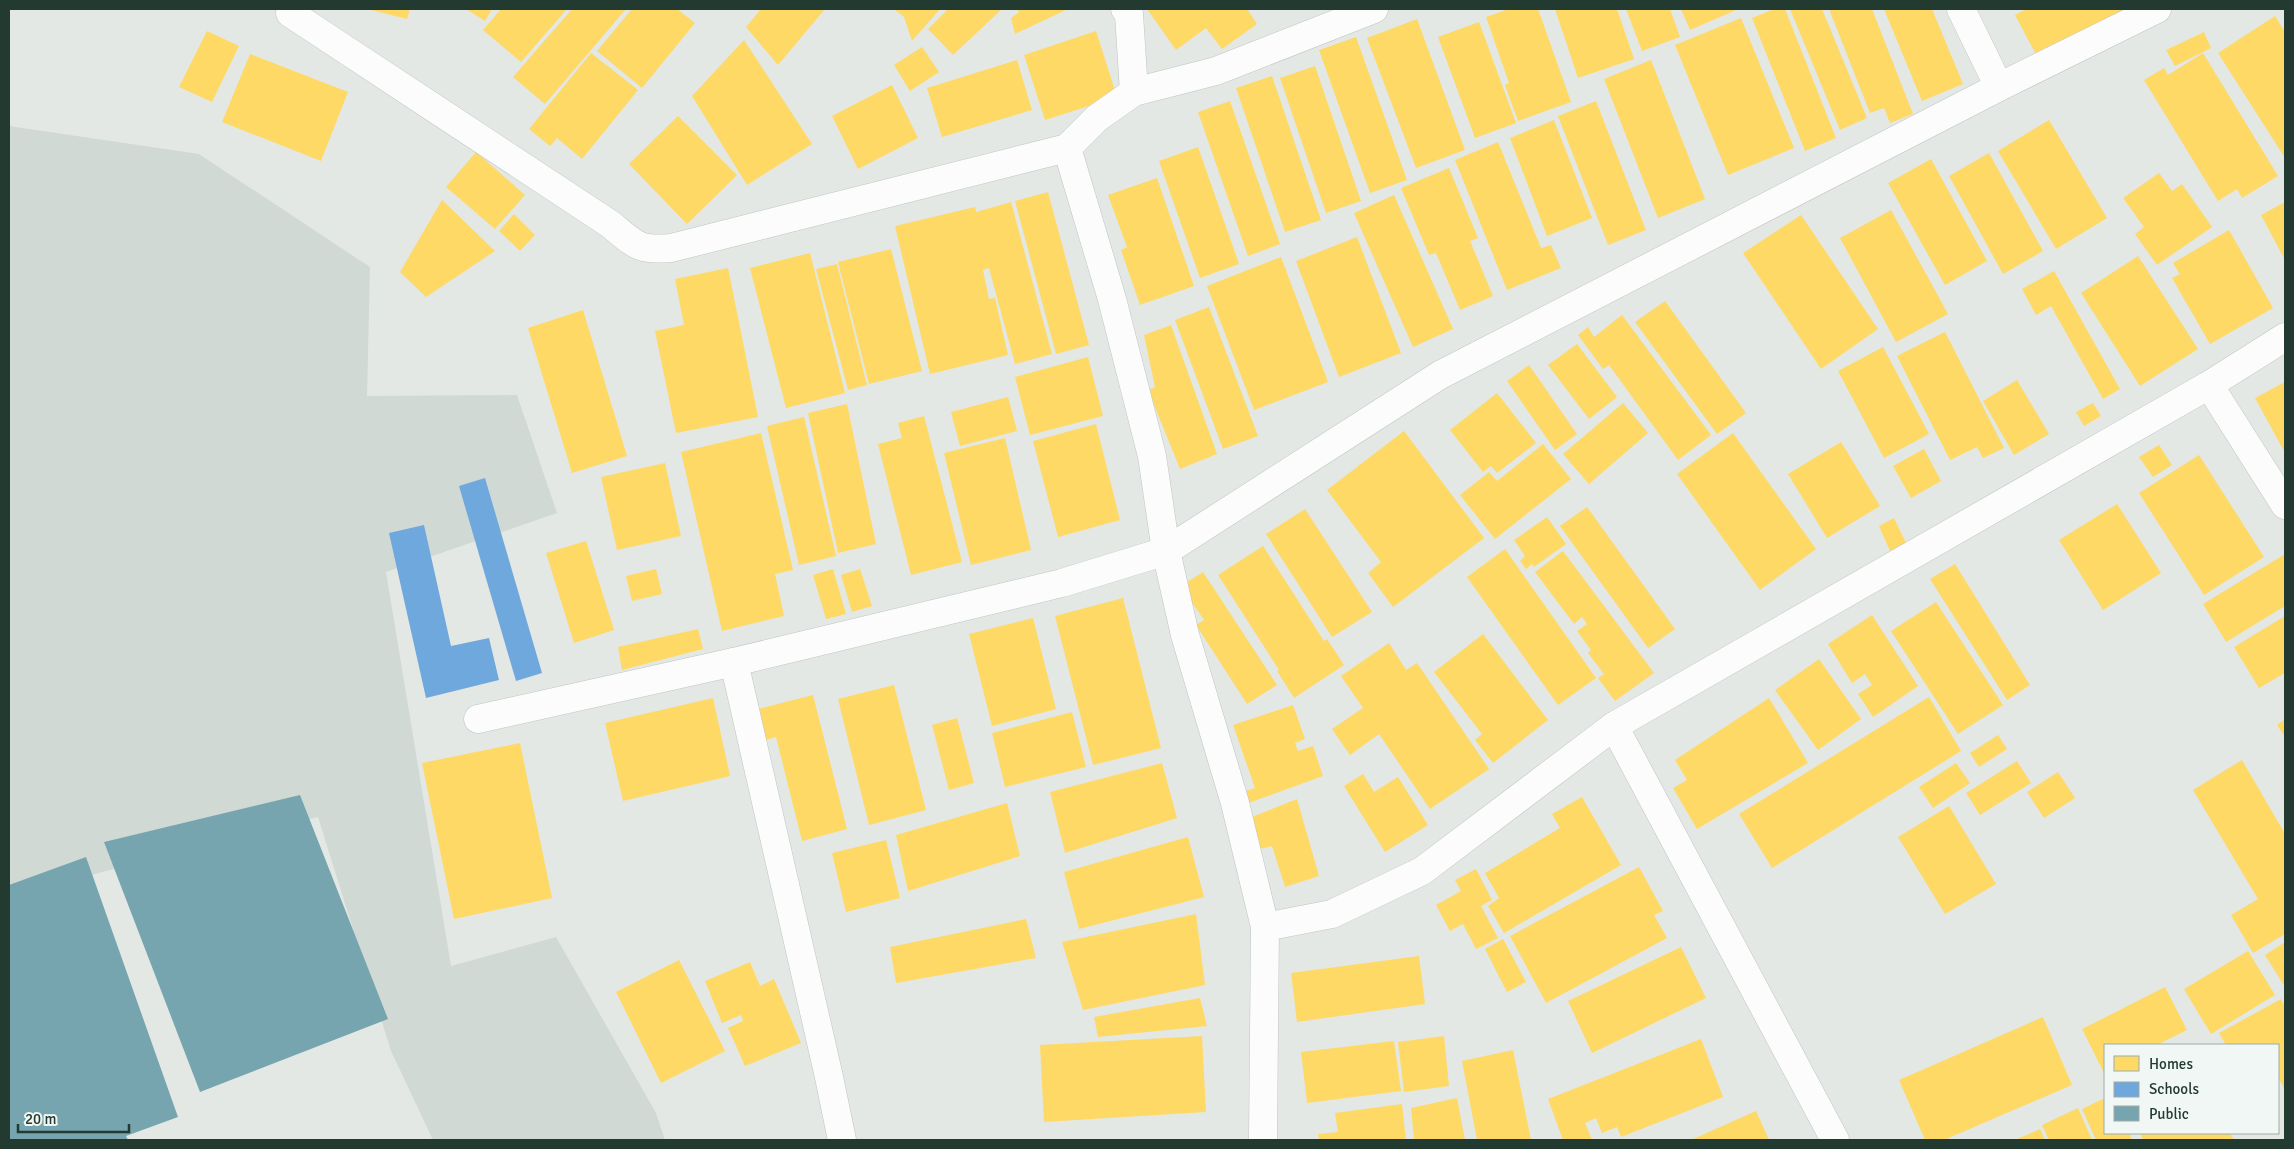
<svg xmlns="http://www.w3.org/2000/svg" width="2294" height="1149" font-family="Signika,sans-serif">
  <rect width="100%" height="100%" fill="#e3e8e5"/>
  <path fill="#d1d9d5" d="M9,126L199,154L370,267L367,396L517,395L557,513L386,572L451,966L556,937L656,1113L665,1140H433L391,1051L318,817L106,871L9,899Z"/>
  <g fill="#ffd966">
    <path d="M367,9H410L407,19Z"/>
    <path d="M466,9H492L485,21Z"/>
    <path d="M501,9H567L521,62L483,30Z"/>
    <path d="M572,9H626L545,104L513,77Z"/>
    <path d="M632,9H677L695,23L642,88L597,51Z"/>
    <path d="M761,9H825L778,65L746,27Z"/>
    <path d="M894,9H940L912,41L904,17Z"/>
    <path d="M948,9H1002L953,55L928,29Z"/>
    <path d="M1017,9H1068L1015,34L1011,18L1019,12Z"/>
    <path d="M1147,9H1247L1257,24L1222,49L1206,28L1176,50Z"/>
    <path d="M1509,9H1538L1571,102L1518,121L1505,85L1509,83L1486,17Z"/>
    <path d="M1555,9H1617L1634,59L1578,78Z"/>
    <path d="M1626,9H1670L1680,37L1642,51Z"/>
    <path d="M1681,9H1736V10L1690,30Z"/>
    <path d="M1774,9H1785L1836,138L1805,151L1752,18Z"/>
    <path d="M1790,9H1822L1867,118L1840,130Z"/>
    <path d="M1829,9H1872L1913,114L1890,123L1884,108L1870,113Z"/>
    <path d="M1884,9H1932L1963,84L1922,101Z"/>
    <path d="M2026,9H2139L2040,62L2015,15Z"/>
    <path d="M2275,16L2285,32V158L2218,53Z"/>
    <path d="M1741,18L1794,148L1728,175L1675,45Z"/>
    <path d="M1417,19L1465,150L1416,168L1367,38Z"/>
    <path d="M1479,22L1516,123L1475,138L1438,37Z"/>
    <path d="M207,31L239,46L212,102L179,87Z"/>
    <path d="M1096,31L1117,97L1045,120L1024,55Z"/>
    <path d="M2204,32L2211,48L2175,66L2166,50Z"/>
    <path d="M1356,37L1407,180L1370,193L1319,50Z"/>
    <path d="M744,40L812,144L747,185L692,96Z"/>
    <path d="M922,47L939,72L910,91L894,65Z"/>
    <path d="M591,53L638,90L582,159L557,138L550,146L529,129Z"/>
    <path d="M2203,53L2278,176L2242,198L2237,189L2218,201L2144,80L2164,68L2168,75Z"/>
    <path d="M250,54L348,92L321,161L222,122Z"/>
    <path d="M1017,60L1032,110L942,137L927,88Z"/>
    <path d="M1651,60L1705,199L1658,218L1604,79Z"/>
    <path d="M1315,66L1361,201L1326,213L1280,78Z"/>
    <path d="M1272,76L1321,220L1285,232L1236,88Z"/>
    <path d="M892,85L918,138L858,169L832,116Z"/>
    <path d="M1230,101L1280,244L1248,256L1198,112Z"/>
    <path d="M1596,101L1646,230L1608,245L1558,116Z"/>
    <path d="M678,116L737,175L687,224L629,164Z"/>
    <path d="M1554,120L1592,218L1547,236L1510,138Z"/>
    <path d="M2049,120L2107,218L2056,249L1998,151Z"/>
    <path d="M1498,142L1541,248L1551,245L1561,268L1507,290L1455,160Z"/>
    <path d="M1198,147L1239,264L1200,278L1159,161Z"/>
    <path d="M476,152L525,195L495,229L446,187Z"/>
    <path d="M1989,153L2043,251L2003,274L1949,176Z"/>
    <path d="M1931,159L1987,261L1945,285L1888,183Z"/>
    <path d="M1449,168L1478,238L1470,241L1493,296L1460,310L1436,253L1429,255L1401,188Z"/>
    <path d="M2159,173L2172,191L2182,184L2212,227L2157,265L2135,234L2144,227L2123,198Z"/>
    <path d="M1157,178L1194,286L1140,305L1121,250L1127,247L1108,195Z"/>
    <path d="M1048,192L1089,345L1056,354L1015,201Z"/>
    <path d="M1394,195L1453,329L1413,347L1354,213Z"/>
    <path d="M442,200L495,251L426,297L400,272Z"/>
    <path d="M1011,202L1052,354L1015,364L989,268L983,270L989,299L995,298L1008,355L930,374L895,226L975,207L976,212Z"/>
    <path d="M2285,202V260L2261,215Z"/>
    <path d="M1891,210L1948,314L1896,342L1840,238Z"/>
    <path d="M514,214L535,235L520,251L499,231Z"/>
    <path d="M1801,215L1878,329L1821,369L1743,253Z"/>
    <path d="M2229,230L2273,308L2210,344L2172,278L2180,274L2173,263Z"/>
    <path d="M1357,237L1401,353L1339,377L1296,261Z"/>
    <path d="M891,249L922,371L869,384L838,262Z"/>
    <path d="M810,253L845,393L786,408L750,268Z"/>
    <path d="M2138,256L2198,349L2140,386L2081,293Z"/>
    <path d="M1281,257L1328,382L1254,410L1207,286Z"/>
    <path d="M837,264L867,385L848,390L816,269Z"/>
    <path d="M728,268L758,417L676,433L655,331L684,325L675,279Z"/>
    <path d="M2054,271L2120,389L2103,399L2051,306L2036,315L2022,289Z"/>
    <path d="M1665,301L1746,413L1717,434L1635,322Z"/>
    <path d="M1209,307L1258,436L1223,449L1175,320Z"/>
    <path d="M583,310L627,456L572,473L528,328Z"/>
    <path d="M1622,315L1711,435L1678,460L1609,365L1603,369L1578,335L1588,327L1594,337Z"/>
    <path d="M1171,325L1217,454L1180,469L1148,390L1155,387L1144,335Z"/>
    <path d="M1945,332L2004,448L1983,458L1977,447L1950,460L1897,356Z"/>
    <path d="M1577,344L1617,397L1589,419L1548,365Z"/>
    <path d="M1883,347L1929,434L1884,458L1838,371Z"/>
    <path d="M1088,357L1103,416L1030,435L1015,377Z"/>
    <path d="M1529,365L1577,434L1555,450L1507,381Z"/>
    <path d="M2017,380L2049,434L2014,455L1983,401Z"/>
    <path d="M2285,382V450L2284,451L2255,398Z"/>
    <path d="M1497,393L1536,443L1497,473L1491,466L1483,472L1450,430Z"/>
    <path d="M1008,397L1017,431L960,446L951,412Z"/>
    <path d="M1623,403L1648,433L1589,484L1563,454Z"/>
    <path d="M2093,403L2101,416L2084,426L2076,412Z"/>
    <path d="M847,404L876,544L838,553L808,413Z"/>
    <path d="M924,416L962,562L911,575L878,444L902,438L898,423Z"/>
    <path d="M804,417L836,556L799,565L767,426Z"/>
    <path d="M1096,424L1120,520L1058,537L1033,441Z"/>
    <path d="M1404,431L1484,538L1393,607L1368,573L1381,562L1327,490Z"/>
    <path d="M761,433L793,570L775,574L784,616L722,631L681,452Z"/>
    <path d="M1733,433L1816,549L1760,590L1677,474Z"/>
    <path d="M1005,438L1031,550L971,565L944,453Z"/>
    <path d="M1841,442L1880,506L1827,538L1788,474Z"/>
    <path d="M1543,444L1571,479L1495,539L1460,495L1489,472L1497,481Z"/>
    <path d="M2159,445L2172,465L2153,477L2139,457Z"/>
    <path d="M1924,449L1941,481L1911,498L1893,466Z"/>
    <path d="M2199,455L2264,557L2204,595L2139,493Z"/>
    <path d="M665,463L681,536L617,550L601,477Z"/>
    <path d="M2117,504L2161,573L2103,610L2059,540Z"/>
    <path d="M1587,507L1675,629L1648,648L1560,526Z"/>
    <path d="M1305,509L1372,612L1332,637L1266,534Z"/>
    <path d="M1547,517L1566,544L1534,567L1532,564L1526,569L1520,561L1525,556L1514,540Z"/>
    <path d="M1894,518L1906,543L1890,551L1879,526Z"/>
    <path d="M586,541L614,630L574,643L546,553Z"/>
    <path d="M1263,546L1324,641L1327,639L1344,665L1294,698L1277,671L1279,670L1218,575Z"/>
    <path d="M1505,549L1596,678L1558,705L1467,577Z"/>
    <path d="M1563,551L1654,673L1615,701L1598,678L1604,674L1588,653L1591,650L1577,631L1587,624L1582,617L1574,624L1535,572Z"/>
    <path d="M2285,554V606L2226,642L2203,604Z"/>
    <path d="M1955,564L2030,685L2007,700L1930,579Z"/>
    <path d="M656,569L662,594L632,601L626,576Z"/>
    <path d="M833,569L846,614L826,619L813,575Z"/>
    <path d="M860,569L872,606L852,612L841,575Z"/>
    <path d="M1203,572L1277,685L1247,704L1196,625L1204,620L1181,586Z"/>
    <path d="M1123,598L1161,748L1093,765L1055,616Z"/>
    <path d="M1936,602L2003,705L1958,734L1891,631Z"/>
    <path d="M1872,615L1918,686L1873,717L1858,694L1872,685L1865,674L1852,683L1828,644Z"/>
    <path d="M2285,616V673L2259,688L2234,647Z"/>
    <path d="M1033,618L1056,709L992,726L969,634Z"/>
    <path d="M698,629L703,649L622,670L618,647Z"/>
    <path d="M1483,634L1548,720L1493,763L1475,740L1482,734L1434,672Z"/>
    <path d="M1389,643L1406,670L1417,663L1489,769L1430,809L1379,734L1350,755L1332,729L1363,708L1341,676Z"/>
    <path d="M1819,659L1861,719L1818,750L1775,690Z"/>
    <path d="M894,685L926,810L869,825L838,699Z"/>
    <path d="M813,695L847,829L802,841L776,737L766,740L758,709Z"/>
    <path d="M1929,697L1961,751L1772,868L1739,814Z"/>
    <path d="M713,698L730,776L623,801L605,723Z"/>
    <path d="M1769,698L1808,763L1697,829L1673,788L1687,780L1675,760Z"/>
    <path d="M1293,705L1305,739L1295,743L1298,751L1313,746L1323,776L1246,804L1243,792L1255,788L1233,725Z"/>
    <path d="M1072,712L1086,767L1005,787L992,733Z"/>
    <path d="M957,718L974,783L949,790L932,725Z"/>
    <path d="M2285,719V737L2277,725Z"/>
    <path d="M1998,735L2007,749L1979,767L1970,753Z"/>
    <path d="M520,743L552,898L454,919L422,763Z"/>
    <path d="M2242,760L2285,834V934L2253,953L2231,915L2258,899L2193,790Z"/>
    <path d="M2017,761L2031,783L1980,815L1966,793Z"/>
    <path d="M1162,763L1177,818L1065,853L1050,792Z"/>
    <path d="M1956,763L1970,783L1933,808L1919,787Z"/>
    <path d="M2058,772L2075,798L2044,818L2027,792Z"/>
    <path d="M1363,774L1374,792L1398,777L1428,825L1385,852L1344,786Z"/>
    <path d="M1582,797L1621,865L1504,933L1488,906L1499,898L1485,873L1560,828L1552,814Z"/>
    <path d="M1297,799L1319,876L1285,887L1272,846L1260,849L1252,817Z"/>
    <path d="M1007,803L1020,856L908,891L896,835Z"/>
    <path d="M1949,806L1996,884L1945,914L1898,837Z"/>
    <path d="M1188,837L1204,897L1079,929L1064,872Z"/>
    <path d="M886,840L900,898L846,912L832,853Z"/>
    <path d="M1639,867L1663,911L1654,915L1667,938L1546,1003L1510,936Z"/>
    <path d="M1476,869L1492,900L1481,906L1498,938L1476,949L1463,924L1450,931L1436,905L1461,891L1455,880Z"/>
    <path d="M1196,914L1205,985L1083,1010L1062,942Z"/>
    <path d="M1026,919L1036,958L896,983L890,947Z"/>
    <path d="M1503,939L1526,982L1507,992L1485,949Z"/>
    <path d="M2285,942V983L2283,984L2265,955Z"/>
    <path d="M1681,947L1706,998L1592,1053L1568,1001Z"/>
    <path d="M2248,951L2275,995L2211,1034L2184,989Z"/>
    <path d="M1419,956L1425,1004L1297,1022L1291,973Z"/>
    <path d="M679,960L725,1051L661,1083L616,992Z"/>
    <path d="M750,962L760,986L774,979L801,1043L745,1066L728,1028L743,1021L741,1015L722,1023L705,981Z"/>
    <path d="M2165,987L2187,1030L2157,1045H2105V1075L2082,1029Z"/>
    <path d="M1200,998L1207,1026L1098,1037L1094,1017Z"/>
    <path d="M2281,999L2285,1007V1090L2278,1077V1045H2226L2219,1033Z"/>
    <path d="M2043,1017L2072,1085L1944,1140H1925L1899,1080Z"/>
    <path d="M1202,1036L1206,1112L1044,1122L1040,1045Z"/>
    <path d="M1444,1036L1449,1086L1404,1092L1398,1042Z"/>
    <path d="M1701,1039L1723,1097L1621,1137L1617,1127L1602,1133L1596,1118L1585,1123L1592,1140H1563L1548,1099Z"/>
    <path d="M1394,1041L1401,1091L1307,1103L1301,1052Z"/>
    <path d="M1513,1050L1531,1140H1477L1462,1061Z"/>
    <path d="M1457,1098L1465,1140H1414L1411,1108Z"/>
    <path d="M2105,1098V1133H2129L2132,1140H2096L2082,1109Z"/>
    <path d="M1402,1104L1406,1140H1319L1318,1134L1338,1132L1335,1113Z"/>
    <path d="M2078,1108L2092,1140H2049L2042,1125Z"/>
    <path d="M1756,1111L1769,1140H1691Z"/>
    <path d="M2040,1129L2045,1140H2015Z"/>
    <path d="M2140,1133H2230L2234,1140H2143Z"/>
  </g>
  <g fill="#6fa8dc">
    <path d="M485,478L542,673L516,681L459,486Z"/>
    <path d="M424,525L451,646L489,638L499,680L426,698L389,533Z"/>
  </g>
  <g fill="#76a5af">
    <path d="M300,795L388,1019L200,1092L104,842Z"/>
    <path d="M86,857L178,1117L126,1136L128,1140H9V885Z"/>
  </g>
  <g fill="none" stroke-linecap="round" stroke-linejoin="round">
    <defs>
      <g id="minor">
        <path d="M1125,9L1129,14L1134,92"/>
        <path d="M1961,9L1999,87"/>
        <path d="M290,13L610,224C635,244 637,251 671,248L1067,148L1097,118L1134,92L1216,71L1374,9"/>
        <path d="M1067,148L1112,299L1152,456L1166,551L1185,635L1235,803L1265,927L1263,1140"/>
        <path d="M2209,385L2285,505"/>
        <path d="M734,662L829,1077L842,1140"/>
        <path d="M478,719L734,662L1062,583L1166,551L1440,375L1999,87L2157,9"/>
        <path d="M1614,726L1835,1140"/>
        <path d="M1265,927L1332,914L1422,871L1614,726L2209,385L2285,337"/>
      </g>
    </defs>
    <use href="#minor" stroke="#c0c5c2" stroke-width="29"/>
    <use href="#minor" stroke="#fbfcfb" stroke-width="28"/>
  </g>
  <rect width="2294" height="1149" fill="none" stroke="#233a31" stroke-width="20"/>
  <rect x="2104" y="1044" width="175" height="90" fill="#f1f7f4" stroke="#9faba6"/>
  <rect x="2114" y="1056" width="25" height="15" fill="#ffd966" stroke="#9faba6"/>
  <text x="2149" y="1069" font-size="15" fill="#233a31">Homes</text>
  <rect x="2114" y="1082" width="25" height="15" fill="#6fa8dc" stroke="#9faba6"/>
  <text x="2149" y="1094" font-size="15" fill="#233a31">Schools</text>
  <rect x="2114" y="1106" width="25" height="15" fill="#76a5af" stroke="#9faba6"/>
  <text x="2149" y="1119" font-size="15" fill="#233a31">Public</text>
  <path d="M18 1124v8h111v-8" fill="none" stroke="#233a31" stroke-width="2.5"/>
  <text x="25" y="1124" font-size="15" fill="#233a31" stroke="#f1f7f4" stroke-width="4" paint-order="stroke">20 m</text>
</svg>
